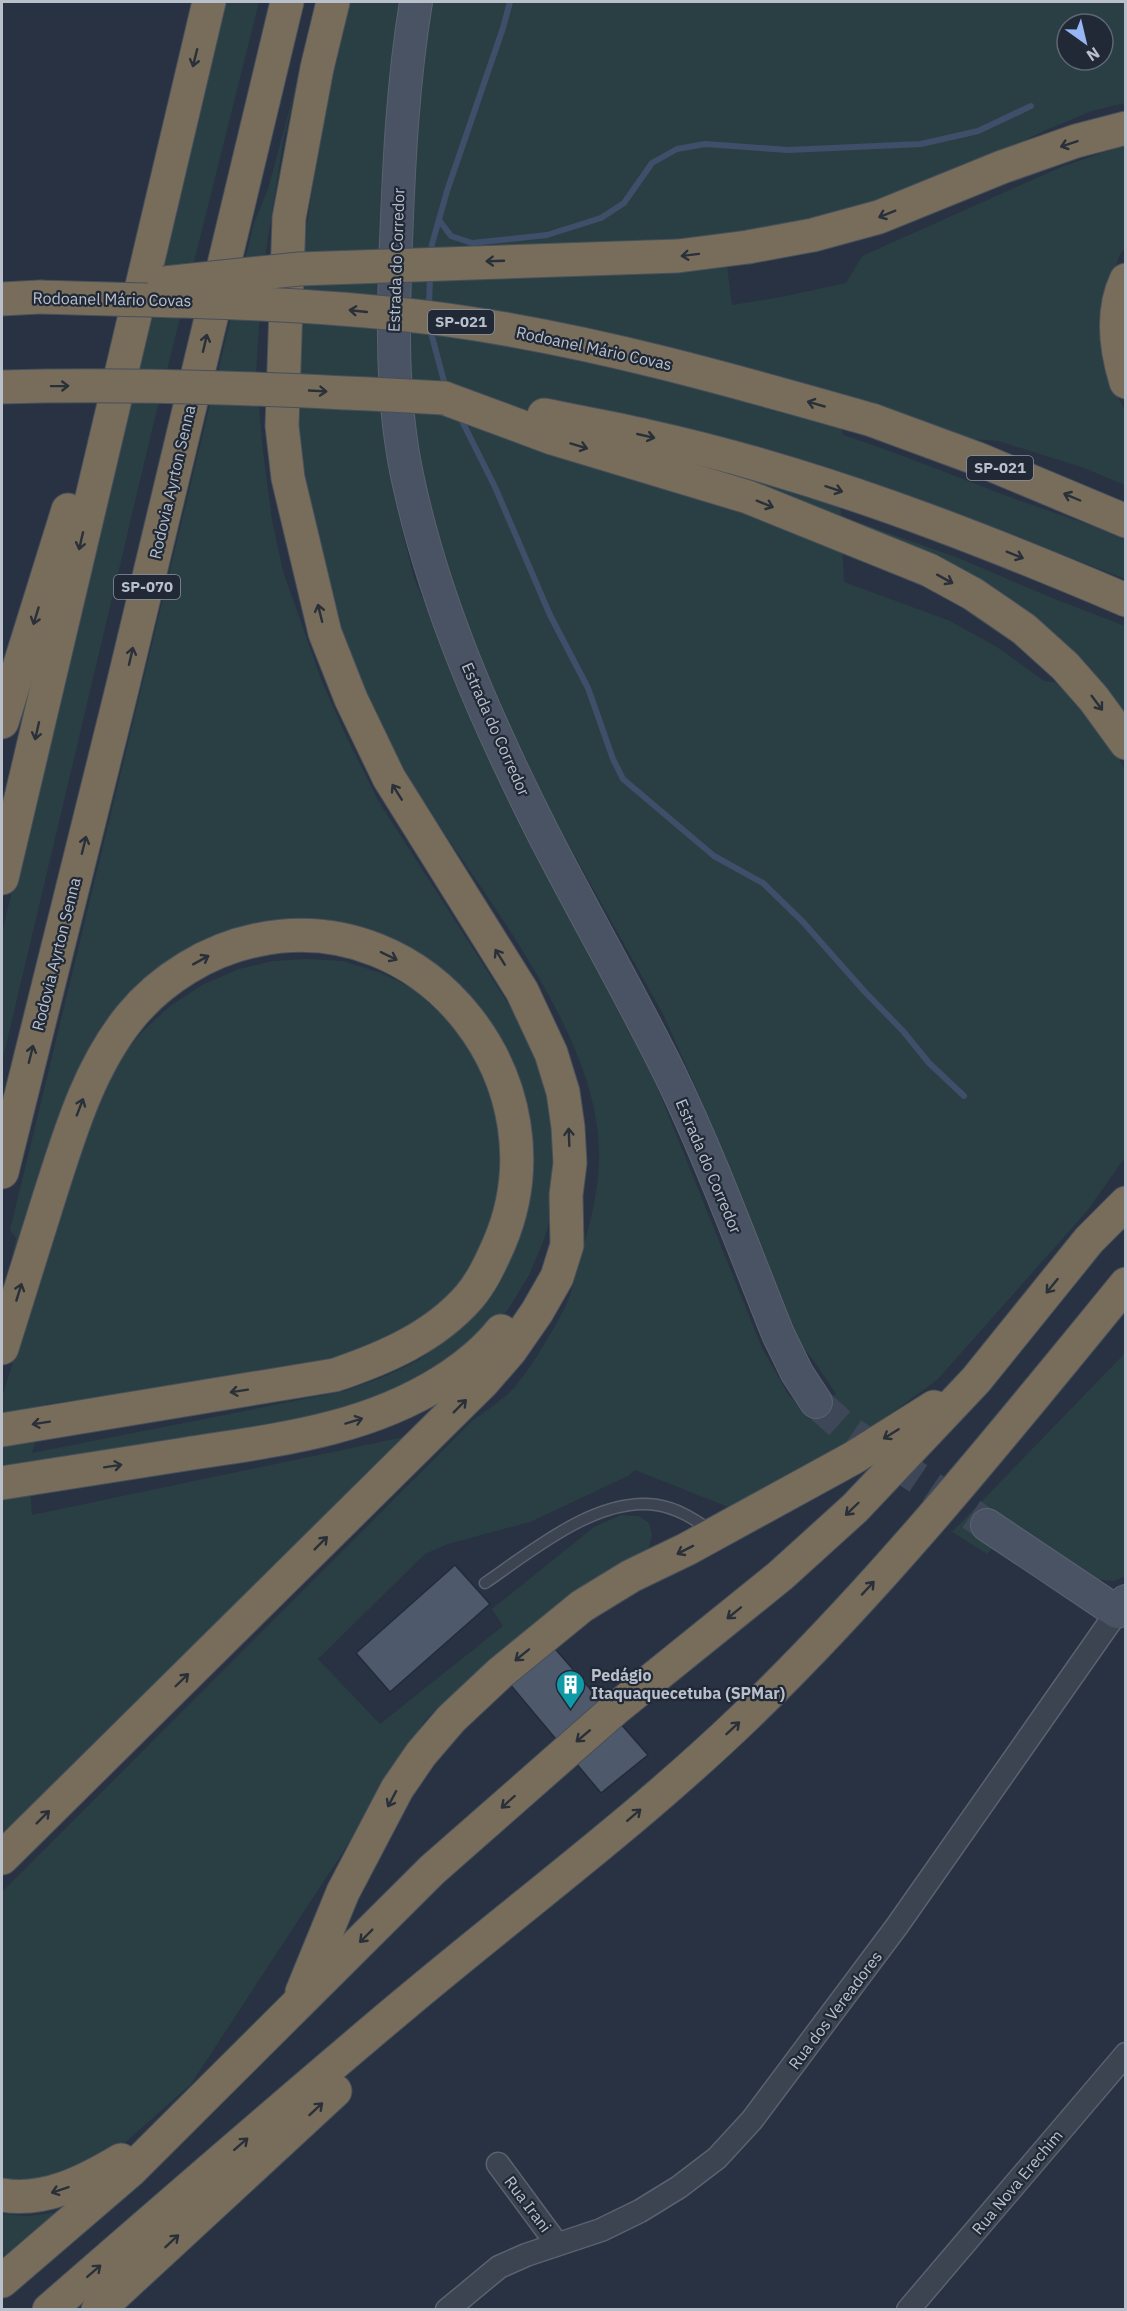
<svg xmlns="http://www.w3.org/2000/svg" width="1127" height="2311" font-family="'IBM Plex Sans',sans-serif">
  <rect width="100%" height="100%" fill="#283242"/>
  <g fill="#2a3f43" fill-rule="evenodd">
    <path d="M224,2H259L152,430L2,1062V933Z"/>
    <path d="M348,2H400L387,109L380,205L378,374L393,493L414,578L461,691L653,1077L762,1348L788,1394L806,1414L836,1394L816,1364L799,1342L784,1309L697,1090L663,1014L556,822L507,720L478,656L449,580L428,514L412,399L406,322L415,145L430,2H1125V103L1092,111L1044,131L925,187L725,250L732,305L781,297L846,283L862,256L1061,167L1125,145V248L1119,256L1101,318L1110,382L1125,410V485L1084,468L999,441L970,439L833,401L843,435C899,453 954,476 1010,497C1049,511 1088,523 1125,540V579L954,512L838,472L841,516L961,559L1052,598L1125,626V720L1113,702L841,523L844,582L948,620L997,647L1044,681L1055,682L1084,709L1116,753L1125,770L1126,1156L1087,1211L937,1380L826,1461L733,1509L635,1470L628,1476L530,1522L448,1544L425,1554L318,1659L380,1724L503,1626L492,1609L594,1527L621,1515L639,1516L649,1523L652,1535L648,1550L575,1593L436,1709L424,1722L375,1803L191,2084L118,2149L33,2183L2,2181V1892L472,1421C484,1412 498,1403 509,1393C528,1375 555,1327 567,1303C572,1291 575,1278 578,1266C588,1231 598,1197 599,1160C603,1041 487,902 426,805C382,736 347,659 325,580C320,560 317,540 312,520C302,472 293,424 294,375C297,248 323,125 348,2ZM1067,24H1103V60H1067Z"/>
    <path d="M299,74L283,142L262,277L256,374L263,451L272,520L283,571L322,682L346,736L379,802L511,1008L532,1048L547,1087L556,1127L555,1201L545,1237L529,1275L509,1308L484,1338L391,1401L29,1475L32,1515L423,1433L2,1847V1397L80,1150L101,1096L119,1060L143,1031L170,1006L202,985L239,969L273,961L307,959L343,961L381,973L414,989L464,1036L495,1093L507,1164L482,1260L437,1315L368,1357L108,1396L46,1404L32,1453L345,1391L386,1376L419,1360L447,1339L529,1179L531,1144L525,1111L514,1079L379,954L240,950L131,1015L2,1307L16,1238L10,1230L254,223L268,189Z"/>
    <path d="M1125,1353V1576L1114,1581L1092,1579L1011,1527L987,1554L952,1532Z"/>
    <path d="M60,2212L2,2264V2214L28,2216Z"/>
  </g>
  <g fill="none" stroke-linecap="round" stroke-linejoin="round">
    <g stroke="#3f4f6a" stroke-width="6">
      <path d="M439,220L451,236L472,243L547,235L601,218L624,203L652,163L677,149L705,144L788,150L921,144L978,131L1031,106"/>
      <path d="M431,253L432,244L447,191L503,28L510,2"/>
      <path d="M429,307L430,276"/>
      <path d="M430,329L446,389"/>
      <path d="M460,417L495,487L550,615L588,688L613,759L623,779L714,856L763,883L803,922L865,992L903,1031L929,1063L964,1096"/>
    </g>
  </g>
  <g fill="#4e596b" stroke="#232b39" stroke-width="1.5">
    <path d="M455,1565L490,1604L390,1692L356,1653Z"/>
    <path d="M536,1627L648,1755L601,1793L493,1664Z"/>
  </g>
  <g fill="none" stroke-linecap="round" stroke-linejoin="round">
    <path stroke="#3e4757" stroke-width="32" stroke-dasharray="32 16" stroke-linecap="butt" d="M816,1402L847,1430L987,1525"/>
    <defs>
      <path id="lane" d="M485,1583C532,1551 597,1496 657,1505C677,1508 694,1519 710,1530"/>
      <g id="street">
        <path d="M498,2164L557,2244"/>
        <path d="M447,2310L499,2267L526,2255L601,2230L640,2211L679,2187L717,2158L752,2120L897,1926L1117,1612"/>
        <path d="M908,2310L1126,2054"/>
      </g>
      <g id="secondary">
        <path d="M416,2C403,81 399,161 396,242C393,320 391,398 407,475C433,600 486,720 543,833C584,913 629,991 669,1072C710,1157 743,1247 778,1334L797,1373L816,1402"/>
        <path d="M987,1525L1117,1612L1126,1601"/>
      </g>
      <g id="highway">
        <path d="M748,247L813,235L879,217L1002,167L1076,141L1126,128"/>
        <path d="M1126,280C1111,312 1116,350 1126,382"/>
        <path d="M2,299L40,297"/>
        <path d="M444,398L552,438L748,497L929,570L973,594L1024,629L1065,666L1094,699L1126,743"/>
        <path d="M544,415C578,422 613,428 647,436C811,472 971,534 1126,600"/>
        <path d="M872,420L978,459L1126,521"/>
        <path d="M2,722L68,510"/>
        <path d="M2,878L209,2"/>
        <path d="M2,1172L122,689L287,2"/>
        <path d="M2,1348C18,1298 33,1248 49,1198C69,1136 88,1069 130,1017C161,979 208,950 257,940C429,904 567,1086 499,1244C491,1262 482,1282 469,1297C434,1337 385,1358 335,1375L2,1430"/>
        <path d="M2,1483C63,1473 125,1464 186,1454C276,1440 364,1431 443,1381C465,1367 485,1351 501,1331"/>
        <path d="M2,1858L483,1382L510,1351L537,1312L557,1277L567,1245L566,1195L570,1163L568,1127L563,1092L551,1053L522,991L389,778L351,699L325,633L288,478L282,426L289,218L317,68L333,2"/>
        <path d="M302,1992L343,1892L397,1789L421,1754L451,1719L500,1673L582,1606L631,1576L687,1549L853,1458L934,1407"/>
        <path d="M2,2195C45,2202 84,2182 121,2160"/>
        <path d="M2,2281L130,2171L432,1870L614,1710L780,1576L855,1508L976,1380L1089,1240L1126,1203"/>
        <path d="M49,2310C166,2208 283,2106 401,2007C516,1910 637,1821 745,1717C884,1583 1004,1433 1126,1284"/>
        <path d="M98,2310L335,2091"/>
      </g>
    </defs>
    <use href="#lane" stroke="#5a626f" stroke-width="13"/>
    <use href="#street" stroke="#5a626f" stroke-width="25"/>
    <use href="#secondary" stroke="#5a626f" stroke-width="34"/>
    <use href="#highway" stroke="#474f5c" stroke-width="35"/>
    <use href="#lane" stroke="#3c4452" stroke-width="10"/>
    <use href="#street" stroke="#3c4452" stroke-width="22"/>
    <use href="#secondary" stroke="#4a5364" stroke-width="32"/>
    <use href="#highway" stroke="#776d5a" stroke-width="33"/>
    <defs>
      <g id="highway-bridge">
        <path d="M164,283L299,269L678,256L748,247"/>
        <path d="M40,297C176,301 313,302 448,320C592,340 732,380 872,420"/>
        <path d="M2,387C149,383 297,390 444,398"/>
      </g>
    </defs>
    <use href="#highway-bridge" stroke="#474f5c" stroke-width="35" stroke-linecap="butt"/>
    <use href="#highway-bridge" stroke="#776d5a" stroke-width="33"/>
  </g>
  <defs><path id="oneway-shaft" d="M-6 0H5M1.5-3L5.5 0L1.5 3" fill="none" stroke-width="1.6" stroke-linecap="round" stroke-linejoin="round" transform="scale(1.5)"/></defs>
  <g stroke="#2a303a">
    <use href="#oneway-shaft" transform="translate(195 58) rotate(104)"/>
    <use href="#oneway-shaft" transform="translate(1069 144) rotate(161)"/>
    <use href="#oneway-shaft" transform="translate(887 214) rotate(158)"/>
    <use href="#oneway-shaft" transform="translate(690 255) rotate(173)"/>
    <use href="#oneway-shaft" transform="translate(495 261) rotate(178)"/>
    <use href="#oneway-shaft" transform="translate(358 311) rotate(-174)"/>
    <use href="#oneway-shaft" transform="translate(205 343) rotate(-77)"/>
    <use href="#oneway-shaft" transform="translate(60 386) rotate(-1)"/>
    <use href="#oneway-shaft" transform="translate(318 391) rotate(3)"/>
    <use href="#oneway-shaft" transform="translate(816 404) rotate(-164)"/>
    <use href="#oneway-shaft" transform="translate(646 436) rotate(13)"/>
    <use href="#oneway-shaft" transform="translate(579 446) rotate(17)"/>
    <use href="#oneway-shaft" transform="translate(834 489) rotate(18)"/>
    <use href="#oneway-shaft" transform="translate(1072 497) rotate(-157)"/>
    <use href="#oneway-shaft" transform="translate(765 504) rotate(22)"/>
    <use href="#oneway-shaft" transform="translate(81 541) rotate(103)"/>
    <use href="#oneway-shaft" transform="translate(1015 555) rotate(22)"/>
    <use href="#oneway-shaft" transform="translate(945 579) rotate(29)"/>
    <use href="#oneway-shaft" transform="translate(320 613) rotate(-104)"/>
    <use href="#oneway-shaft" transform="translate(36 616) rotate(107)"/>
    <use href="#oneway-shaft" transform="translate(131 656) rotate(-77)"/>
    <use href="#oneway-shaft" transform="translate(1097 703) rotate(53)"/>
    <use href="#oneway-shaft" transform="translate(37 731) rotate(103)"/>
    <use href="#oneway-shaft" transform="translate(397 792) rotate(-122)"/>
    <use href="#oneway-shaft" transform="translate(84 845) rotate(-76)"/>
    <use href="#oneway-shaft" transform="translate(389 956) rotate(26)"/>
    <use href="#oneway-shaft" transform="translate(500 957) rotate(-122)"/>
    <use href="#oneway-shaft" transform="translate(201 960) rotate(-29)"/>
    <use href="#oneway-shaft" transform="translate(31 1054) rotate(-76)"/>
    <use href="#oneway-shaft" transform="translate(80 1107) rotate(-69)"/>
    <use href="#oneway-shaft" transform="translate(569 1137) rotate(-92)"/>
    <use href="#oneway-shaft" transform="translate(1052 1286) rotate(129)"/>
    <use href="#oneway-shaft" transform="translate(19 1292) rotate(-73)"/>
    <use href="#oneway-shaft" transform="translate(239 1391) rotate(171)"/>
    <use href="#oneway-shaft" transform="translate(460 1406) rotate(-45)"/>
    <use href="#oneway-shaft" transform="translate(354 1421) rotate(-17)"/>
    <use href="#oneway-shaft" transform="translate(41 1423) rotate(171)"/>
    <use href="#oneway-shaft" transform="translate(891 1434) rotate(148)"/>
    <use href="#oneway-shaft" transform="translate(113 1466) rotate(-9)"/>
    <use href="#oneway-shaft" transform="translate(852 1509) rotate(136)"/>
    <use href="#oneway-shaft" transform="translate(321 1543) rotate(-45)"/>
    <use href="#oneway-shaft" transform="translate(685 1550) rotate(153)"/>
    <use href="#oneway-shaft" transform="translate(868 1588) rotate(-47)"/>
    <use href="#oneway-shaft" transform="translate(734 1613) rotate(141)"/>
    <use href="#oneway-shaft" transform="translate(522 1655) rotate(141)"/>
    <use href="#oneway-shaft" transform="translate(182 1680) rotate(-44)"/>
    <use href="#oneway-shaft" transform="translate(733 1728) rotate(-43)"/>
    <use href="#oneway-shaft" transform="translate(583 1736) rotate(140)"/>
    <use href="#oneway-shaft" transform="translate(392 1799) rotate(118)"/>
    <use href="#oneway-shaft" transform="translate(508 1802) rotate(138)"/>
    <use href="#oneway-shaft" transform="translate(634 1815) rotate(-41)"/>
    <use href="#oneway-shaft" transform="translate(43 1817) rotate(-45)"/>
    <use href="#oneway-shaft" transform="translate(366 1936) rotate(135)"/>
    <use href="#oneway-shaft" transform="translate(316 2109) rotate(-43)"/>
    <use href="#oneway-shaft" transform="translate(241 2144) rotate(-41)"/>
    <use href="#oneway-shaft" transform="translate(60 2190) rotate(162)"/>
    <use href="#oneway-shaft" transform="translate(172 2241) rotate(-43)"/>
    <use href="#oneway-shaft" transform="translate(94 2271) rotate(-41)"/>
  </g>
  <defs>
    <symbol id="building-pin" viewBox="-11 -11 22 30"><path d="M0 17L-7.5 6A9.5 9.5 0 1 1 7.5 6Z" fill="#0f9aa8" stroke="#212937"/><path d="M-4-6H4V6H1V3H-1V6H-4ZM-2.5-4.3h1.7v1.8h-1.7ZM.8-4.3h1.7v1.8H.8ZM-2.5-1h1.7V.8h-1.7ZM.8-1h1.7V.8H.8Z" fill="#fff"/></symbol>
  </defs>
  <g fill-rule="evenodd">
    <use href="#building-pin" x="554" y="1668" width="33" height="45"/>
  </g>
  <g text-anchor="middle" stroke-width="4.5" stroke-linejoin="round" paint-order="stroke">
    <g fill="#212937" stroke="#8b939f" stroke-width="1.5">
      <rect x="428" y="310" width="66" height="24" rx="4.5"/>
      <rect x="967" y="456" width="66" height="24" rx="4.5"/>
      <rect x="114" y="575" width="66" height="24" rx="4.5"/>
    </g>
    <g font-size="15" font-weight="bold" fill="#b9c0cc">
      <text x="461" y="327">SP-021</text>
      <text x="1000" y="473">SP-021</text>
      <text x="147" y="592">SP-070</text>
    </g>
    <g font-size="16" fill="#b9c0cc" stroke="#212937">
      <text transform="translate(396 260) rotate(-88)" y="6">Estrada do Corredor</text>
      <text transform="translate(112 299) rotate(1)" y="6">Rodoanel Mário Covas</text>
      <text transform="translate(594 348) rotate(12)" y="6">Rodoanel Mário Covas</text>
      <text transform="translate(172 482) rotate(-77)" y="6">Rodovia Ayrton Senna</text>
      <text transform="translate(496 729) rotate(66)" y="6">Estrada do Corredor</text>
      <text transform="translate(56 954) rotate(-76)" y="6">Rodovia Ayrton Senna</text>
      <text transform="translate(709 1166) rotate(67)" y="6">Estrada do Corredor</text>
      <text transform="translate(835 2010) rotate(-53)" y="6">Rua dos Vereadores</text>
      <text transform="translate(1017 2182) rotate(-50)" y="6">Rua Nova Erechim</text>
      <text transform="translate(528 2204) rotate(53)" y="6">Rua Irani</text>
    </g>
    <g font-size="16" font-weight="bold" fill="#b9c0cc" stroke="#212937" text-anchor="start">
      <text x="591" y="1681">Pedágio<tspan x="591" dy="18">Itaquaquecetuba (SPMar)</tspan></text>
    </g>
  </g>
  <rect width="1127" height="2311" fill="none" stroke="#b9c0cc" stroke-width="6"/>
  <g transform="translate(1085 42) rotate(146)"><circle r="28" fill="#212937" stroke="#5e6573" stroke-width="1.5"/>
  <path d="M0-4.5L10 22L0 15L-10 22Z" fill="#96b7f4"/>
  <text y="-9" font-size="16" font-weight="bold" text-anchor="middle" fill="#b9c0cc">N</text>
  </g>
</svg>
